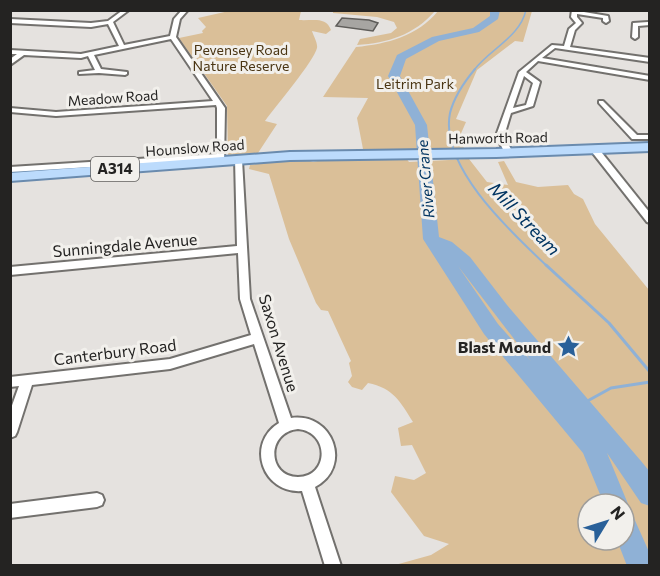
<svg xmlns="http://www.w3.org/2000/svg" width="660" height="576" font-family="Commissioner,sans-serif">
  <rect width="100%" height="100%" fill="#e5e2df"/>
  <g fill="#dabf98" fill-rule="evenodd">
    <path d="M229,11H301L299,20C313,21 326,16 331,30L326,34L312,31C313,35 318,43 317,48C314,61 276,106 265,121L277,124L258,153L228,155L227,106L179,38L203,33L202,31L206,27L198,18Z"/>
    <path d="M333,11V10L435,11C414,35 388,43 357,45L360,39L391,33L397,28L394,22L377,17L333,13Z"/>
    <path d="M438,11H532L523,42L515,41L477,70L456,119L466,122L459,138L465,150L363,149L357,118L368,98L323,97L356,47C387,44 418,36 438,11Z"/>
    <path d="M406,158L409,162L469,159L487,182L508,185L498,162L504,161L516,182L538,187L568,185L574,194L583,199L595,224L649,290V565H395L431,555L449,544L424,536L391,492L395,476L414,480L426,473L412,445L401,446L398,428L413,422C400,401 393,388 368,383L362,390L352,387L348,382L352,376L349,363L351,361L328,311L321,310L316,303L289,239L269,174L249,169L250,165L284,160L304,159L313,162L327,159ZM588,504H624V540H588Z"/>
  </g>
  <g fill="none" stroke-linecap="round" stroke-linejoin="round">
    <path stroke="#8fb1d6" stroke-width="1.5" d="M474,70C490,49 520,37 526,10"/>
    <path stroke="#8fb1d6" stroke-width="2" d="M475,69C465,81 454,97 450,113C439,167 512,233 548,267"/>
    <g stroke="#8fb1d6" stroke-width="3">
      <path d="M546,265L609,323L650,372"/>
      <path d="M582,404L611,388L650,382"/>
    </g>
    <path stroke="#8fb1d6" stroke-width="4" d="M582,404L584,403"/>
    <path fill="#8fb1d6" fill-rule="evenodd" d="M490,10H500L498,19L479,32L439,41L406,59L400,76L427,125L439,237L452,242L470,257L507,305L641,461L650,472V506L641,503L607,453L628,504L625,513L633,516L650,554V566H627L617,540H624V504H604L583,453L484,334L423,239L415,125L388,76L397,55L432,37L473,28L490,16ZM458,266L531,361L498,324Z"/>
  </g>
  <path fill="#a7a5a2" stroke="#5f5d5a" stroke-width="1.5" d="M342,18L369,20L378,23L373,31L336,26Z"/>
  <g fill="none" stroke-linecap="round" stroke-linejoin="round">
    <defs>
      <g id="minor">
        <path d="M123,10H129L113,22L124,45L170,36L174,19L182,10H188L180,19L176,37L225,108L224,163H218L217,159L10,172V167L217,154V108L216,105L56,116L10,112V108L56,112L213,101L171,39L94,55L101,69L127,72V74L125,75L99,73L79,74V72L95,70L88,56L81,58L24,55L10,65V59L17,54H10V50L81,54L119,46L108,24L91,27L10,23V19L91,23L108,21Z"/>
        <path d="M572,10L608,16L609,21L606,23L603,21V18L577,14V17L582,23L575,30L570,47L650,58V62L555,48L542,58L650,76V80L538,61L526,72L540,82L533,106L511,113L504,136L513,153L509,155H506L496,136L519,72L552,45L564,46L569,29L576,23L571,17ZM524,76L533,83L526,105L513,108Z"/>
        <path d="M633,23L648,22L650,25L638,26V37L635,39L632,37Z"/>
        <path d="M599,101H603L637,135H650V139H632L599,103Z"/>
        <path d="M592,148H598L650,213V223L647,222L592,152Z"/>
        <path d="M235,158H238L242,160L250,299L291,418C333,412 353,467 315,487L341,566H325L302,491C263,494 245,444 279,423L254,344L170,369L32,385L17,432L15,436L10,438V411L19,386L10,387V377L170,359L251,335L240,299L238,253L10,275V267L237,246ZM298,429C330,432 329,477 298,477C267,477 266,432 298,429Z"/>
        <path d="M97,493L102,495L104,500L102,505L97,507L10,518V504Z"/>
      </g>
      <path id="primary" d="M650,143V151L496,157L290,160L10,181V173L290,152L496,149Z"/>
    </defs>
    <use href="#minor" stroke="#73716e" stroke-width="4"/>
    <use href="#primary" stroke="#6a8bae" stroke-width="4"/>
    <use href="#minor" fill="#fff" fill-rule="evenodd"/>
    <use href="#primary" fill="#bcdbfc" fill-rule="evenodd"/>
  </g>
  <defs>
    <symbol id="sight-bare" viewBox="-9 -9 18 18"><path d="M0-6L1.8-2.2L6-1.7L2.9 1.2L3.7 5.4L0 3.3L-3.7 5.4L-2.9 1.2L-6-1.7L-1.8-2.2Z" fill="#296099" stroke="#f2f0ec" stroke-width="2.5" paint-order="stroke"/></symbol>
  </defs>
  <g fill-rule="evenodd">
    <use href="#sight-bare" x="552" y="330" width="33" height="33"/>
  </g>
  <g text-anchor="middle" stroke-width="6" stroke-linejoin="round" paint-order="stroke">
    <g font-size="14" fill="#4a3513" stroke="#f2f0ec">
      <text x="241" y="55">Pevensey Road<tspan x="241" dy="16">Nature Reserve</tspan></text>
      <text x="415" y="89">Leitrim Park</text>
    </g>
    <g font-size="14" fill="#242322" stroke="#f2f0ec">
      <text transform="translate(113 98) rotate(-4)" y="5">Meadow Road</text>
      <text transform="translate(498 138) rotate(-1)" y="5">Hanworth Road</text>
      <text transform="translate(195 148) rotate(-4)" y="5">Hounslow Road</text>
    </g>
    <rect fill="#f2f0ec" stroke="#62605f" stroke-width="1.5" x="91" y="157" width="48" height="24" rx="4.5"/>
    <g font-size="15" font-weight="bold" fill="#242322">
      <text x="115" y="174">A314</text>
    </g>
    <g font-size="15" font-style="italic" fill="#003461" stroke="#f2f0ec">
      <text transform="translate(426 179) rotate(-95)" y="5">River Crane</text>
    </g>
    <g font-size="16" fill="#242322" stroke="#f2f0ec">
      <text transform="translate(125 245) rotate(-5)" y="6">Sunningdale Avenue</text>
      <text transform="translate(279 343) rotate(73)" y="6">Saxon Avenue</text>
      <text transform="translate(115 352) rotate(-7)" y="6">Canterbury Road</text>
    </g>
    <g font-size="16" font-weight="bold" fill="#242322" stroke="#f2f0ec" text-anchor="end">
      <text x="551" y="353">Blast Mound</text>
    </g>
    <g font-size="18" font-style="italic" fill="#003461" stroke="#f2f0ec">
      <text transform="translate(524 219) rotate(46)" y="6">Mill Stream</text>
    </g>
  </g>
  <rect width="660" height="576" fill="none" stroke="#242322" stroke-width="24"/>
  <g transform="translate(606 522) rotate(52)"><circle r="28" fill="#f2f0ec" stroke="#a09e9b" stroke-width="1.5"/>
  <path d="M0-4.5L10 22L0 15L-10 22Z" fill="#296099"/>
  <text y="-9" font-size="16" font-weight="bold" text-anchor="middle" fill="#242322">N</text>
  </g>
</svg>
